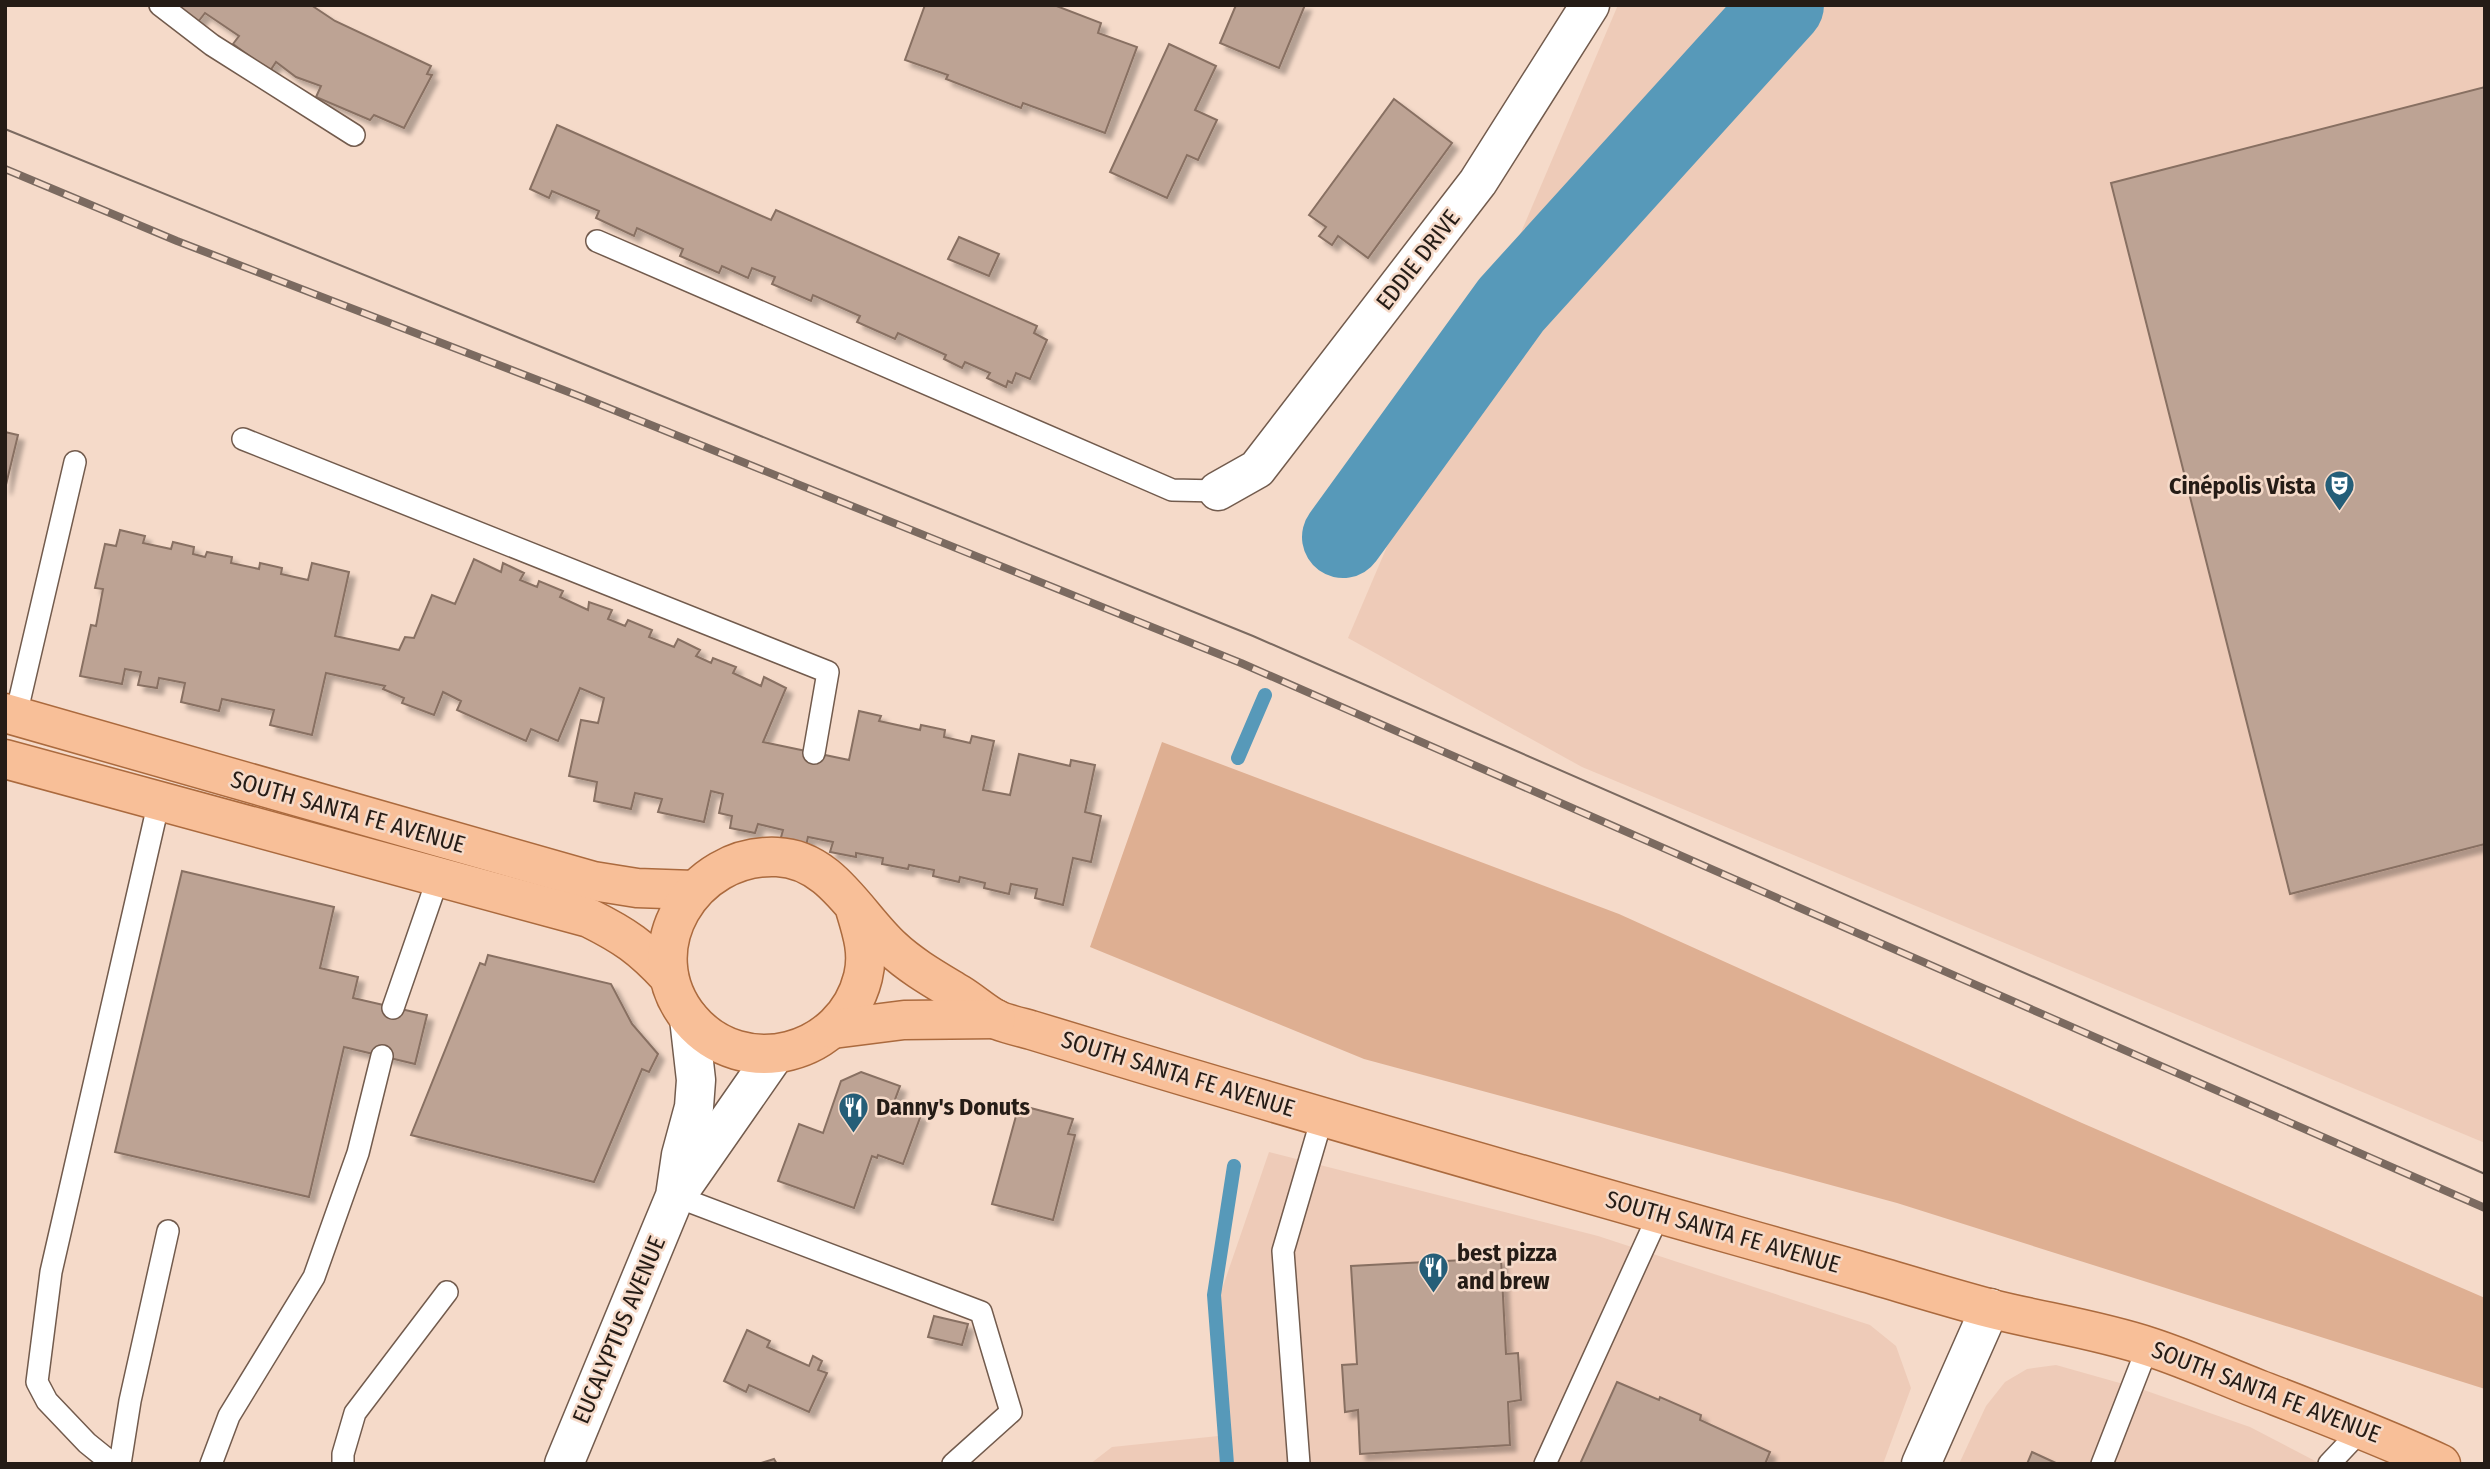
<svg xmlns="http://www.w3.org/2000/svg" width="2490" height="1469" font-family="'Fira Sans Condensed',sans-serif">
  <defs>
    <filter id="shadow"><feDropShadow dx="6" dy="6" stdDeviation="2" flood-color="#0004"/></filter>
  </defs>
  <rect width="100%" height="100%" fill="#f5dac9"/>
  <g fill="#eecbb8">
    <path d="M1618,5H2485V1143L1582,767L1348,638Z"/>
    <path d="M1269,1152L1598,1236L1870,1325L1896,1346L1911,1388L1883,1464H1090L1112,1447L1228,1435L1220,1295Z"/>
    <path d="M2056,1365L2141,1389L2250,1427L2321,1464H1959L1986,1406L2005,1382L2027,1369Z"/>
  </g>
  <path fill="#deaf92" d="M1162,742L1619,914L2082,1123L2485,1298V1389L1897,1203L1364,1059L1090,947Z"/>
  <g fill="none" stroke-linecap="round" stroke-linejoin="round">
    <g stroke="#5799b9" stroke-width="14">
      <path d="M1238,758L1265,695"/>
      <path d="M1227,1464L1214,1295L1234,1166"/>
    </g>
    <path stroke="#5799b9" stroke-width="82" d="M1343,537L1511,305L1783,5"/>
  </g>
  <g fill="#bda394" stroke="#887062" stroke-width="2" filter="url(#shadow)">
    <path d="M173,5H311L335,21L431,66L427,74L432,75L404,128L374,115L370,120L316,97L321,86L296,77L276,62L270,71L233,44L239,36L205,13L198,22Z"/>
    <path d="M925,5H1054L1101,23L1098,33L1137,47L1105,133L1023,103L1021,108L946,79L948,75L905,60Z"/>
    <path d="M1236,5H1305L1279,68L1220,43Z"/>
    <path d="M1169,44L1216,66L1195,110L1217,120L1198,160L1187,155L1167,198L1110,172Z"/>
    <path d="M2485,87V844L2290,894L2111,183Z"/>
    <path d="M1394,99L1452,143L1368,258L1338,236L1332,245L1319,236L1326,227L1309,215Z"/>
    <path d="M557,125L771,220L776,210L1037,326L1034,333L1047,340L1030,379L1016,373L1012,383L1008,381L1006,387L987,378L990,373L965,362L962,368L944,359L946,355L898,333L895,339L857,322L860,316L813,295L811,301L772,284L775,277L752,268L748,278L722,266L719,273L680,256L683,249L637,228L634,236L596,218L599,211L552,191L549,198L530,189Z"/>
    <path d="M959,237L999,254L989,276L948,259Z"/>
    <path d="M5,432L18,435L5,489Z"/>
    <path d="M120,530L145,536L143,543L171,549L173,542L194,547L193,554L205,557L207,552L232,557L231,563L259,569L260,563L282,568L281,574L308,580L312,563L349,572L335,636L399,650L405,637L414,638L432,595L455,604L474,559L501,572L503,563L524,573L520,580L537,587L539,581L563,591L560,597L588,610L589,602L612,610L608,619L625,626L628,620L652,630L649,637L674,647L678,639L700,650L696,656L711,663L713,658L736,667L733,673L761,686L764,677L786,688L763,742L849,760L859,711L881,716L879,721L920,730L921,725L945,730L944,737L970,743L972,736L994,741L983,790L1010,795L1019,754L1070,766L1071,760L1095,765L1085,812L1101,816L1091,862L1073,858L1063,905L1035,898L1037,889L1011,884L1009,894L984,888L985,883L960,877L959,882L933,876L934,870L909,865L908,869L882,864L883,858L856,853V857L830,852L833,842L808,837L806,846L780,841L783,830L758,824L755,833L730,828L732,816L719,813L723,794L711,791L704,822L658,812L662,799L635,793L631,809L594,801L597,782L569,776L581,720L598,723L604,698L580,688L558,741L531,729L526,741L457,710L461,701L443,692L434,715L402,703L404,698L383,689L385,686L326,673L312,735L270,725L274,710L222,699L219,711L181,702L185,683L159,678L157,688L138,685L141,672L125,669L122,684L80,676L91,625L96,626L103,589L95,588L105,544L116,546Z"/>
    <path d="M182,871L334,907L320,968L358,977L353,998L427,1015L415,1064L344,1047L309,1197L115,1152Z"/>
    <path d="M488,955L611,984L632,1024L658,1054L649,1072L642,1069L594,1182L411,1135L480,963L485,965Z"/>
    <path d="M861,1072L900,1086L893,1105L921,1115L903,1164L878,1155L877,1158L872,1156L854,1208L778,1181L799,1124L823,1133L841,1081Z"/>
    <path d="M1019,1105L1073,1119L1068,1134L1075,1135L1053,1220L992,1204Z"/>
    <path d="M1501,1258L1506,1354L1518,1353L1521,1400L1508,1402L1510,1445L1360,1454L1358,1410L1345,1412L1342,1365L1357,1364L1351,1266Z"/>
    <path d="M934,1316L968,1324L962,1345L928,1337Z"/>
    <path d="M747,1330L770,1341L767,1347L809,1366L813,1356L822,1361L818,1370L827,1373L809,1412L749,1385L746,1392L724,1381Z"/>
    <path d="M1617,1382L1659,1400L1660,1397L1701,1415L1700,1420L1770,1452L1765,1464H1580Z"/>
    <path d="M2032,1452L2058,1464H2027Z"/>
    <path d="M774,1459L777,1464H758Z"/>
  </g>
  <g fill="none" stroke-linecap="round" stroke-linejoin="round">
    <defs>
      <g id="lane">
        <path d="M160,5L212,45L354,135"/>
        <path d="M597,241L1172,490L1218,491"/>
        <path d="M243,439L828,672L814,753"/>
        <path d="M16,715L75,462"/>
        <path d="M393,1008L438,878"/>
        <path d="M675,1196L981,1312L1011,1412L953,1464"/>
        <path d="M113,1464L87,1443L47,1401L37,1382L51,1272L159,801"/>
        <path d="M120,1464L130,1401L168,1231"/>
        <path d="M211,1464L229,1416L314,1277L358,1153L382,1056"/>
        <path d="M343,1464V1454L355,1413L447,1292"/>
        <path d="M1299,1464L1283,1251L1322,1118"/>
        <path d="M1545,1464L1659,1214"/>
        <path d="M2102,1464L2148,1346"/>
        <path d="M2329,1464L2362,1429"/>
      </g>
      <path id="street" d="M1218,491L1257,469L1478,182L1590,5"/>
      <g id="secondary">
        <path d="M681,1189L775,1054"/>
        <path d="M564,1464L675,1196L681,1155L694,1107L696,1080L689,1018"/>
        <path d="M1921,1464L1990,1308"/>
      </g>
      <g id="primary">
        <path d="M5,713L593,881L637,888L694,890"/>
        <path d="M5,759L589,918C625,936 641,947 669,977"/>
        <path d="M855,909C862,932 869,953 863,977C844,1055 743,1082 690,1019C633,950 693,853 777,857C831,859 857,916 892,948C911,966 936,980 959,994C972,1002 984,1013 997,1020C1007,1024 1020,1027 1031,1030C1060,1039 1090,1048 1120,1057C1365,1131 1611,1200 1857,1270C1902,1283 1947,1297 1992,1309C2044,1322 2099,1330 2150,1347C2187,1359 2222,1375 2258,1389C2320,1413 2381,1436 2441,1464"/>
        <path d="M833,1029L904,1020L996,1019"/>
      </g>
    </defs>
    <use href="#lane" stroke="#725b4d" stroke-width="24"/>
    <use href="#street" stroke="#725b4d" stroke-width="41"/>
    <use href="#secondary" stroke="#725b4d" stroke-width="41"/>
    <use href="#primary" stroke="#ab6a3e" stroke-width="41"/>
    <use href="#lane" stroke="#fff" stroke-width="21"/>
    <use href="#street" stroke="#fff" stroke-width="38"/>
    <use href="#secondary" stroke="#fff" stroke-width="38"/>
    <use href="#primary" stroke="#f8bf98" stroke-width="38"/>
    <path stroke="#7b6a60" stroke-width="2" d="M5,129L1253,636L2485,1174"/>
    <defs>
      <path id="rail" d="M5,169L177,241L579,396L1241,663L2485,1208"/>
    </defs>
    <use href="#rail" stroke="#7b6a60" stroke-width="8"/>
    <use href="#rail" stroke="#f5dac9" stroke-width="5" stroke-dasharray="16" stroke-linecap="butt"/>
  </g>
  <defs>
    <symbol id="theatre-pin" viewBox="-11 -11 22 30"><path d="M0 17L-7.5 6A9.5 9.5 0 1 1 7.5 6Z" fill="#255e78" stroke="#f5dac9"/><path d="M-5-5.5Q0-4 5-5.5V0Q5 5 0 6Q-5 5-5 0ZM-3.3-2.5H-1v1.5H-3.3ZM1-2.5H3.3v1.5H1ZM-2.8 1Q0 5.5 2.8 1Z" fill="#fff"/></symbol>
    <symbol id="restaurant-pin" viewBox="-11 -11 22 30"><path d="M0 17L-7.5 6A9.5 9.5 0 1 1 7.5 6Z" fill="#255e78" stroke="#f5dac9"/><path d="M-5-6h1v4h1v-4h1v4h1v-4h1v5L-1.5 .5V6h-2V.5L-5-1ZM5-6V6H3V1.5H1.5Q1.5-4 5-6Z" fill="#fff"/></symbol>
  </defs>
  <g fill-rule="evenodd">
    <use href="#theatre-pin" x="2322" y="468" width="35" height="47"/>
    <use href="#restaurant-pin" x="836" y="1090" width="35" height="47"/>
    <use href="#restaurant-pin" x="1416" y="1250" width="35" height="47"/>
  </g>
  <g text-anchor="middle" stroke-width="5" stroke-linejoin="round" paint-order="stroke">
    <g font-size="24" fill="#251c16" stroke="#f5dac9">
      <text transform="translate(1418 260) rotate(-52)" y="8">EDDIE DRIVE</text>
      <text transform="translate(348 812) rotate(16)" y="8">SOUTH SANTA FE AVENUE</text>
      <text transform="translate(1178 1074) rotate(17)" y="8">SOUTH SANTA FE AVENUE</text>
      <text transform="translate(1723 1232) rotate(16)" y="8">SOUTH SANTA FE AVENUE</text>
      <text transform="translate(619 1330) rotate(-67)" y="8">EUCALYPTUS AVENUE</text>
      <text transform="translate(2266 1392) rotate(21)" y="8">SOUTH SANTA FE AVENUE</text>
    </g>
    <g font-size="24" font-weight="bold" fill="#251c16" stroke="#f5dac9" text-anchor="start">
      <text x="2316" y="494" text-anchor="end">Cinépolis Vista</text>
      <text x="876" y="1115">Danny's Donuts</text>
      <text x="1457" y="1261">best pizza<tspan x="1457" dy="28">and brew</tspan></text>
    </g>
  </g>
  <rect width="2490" height="1469" fill="none" stroke="#251c16" stroke-width="14"/>
</svg>
